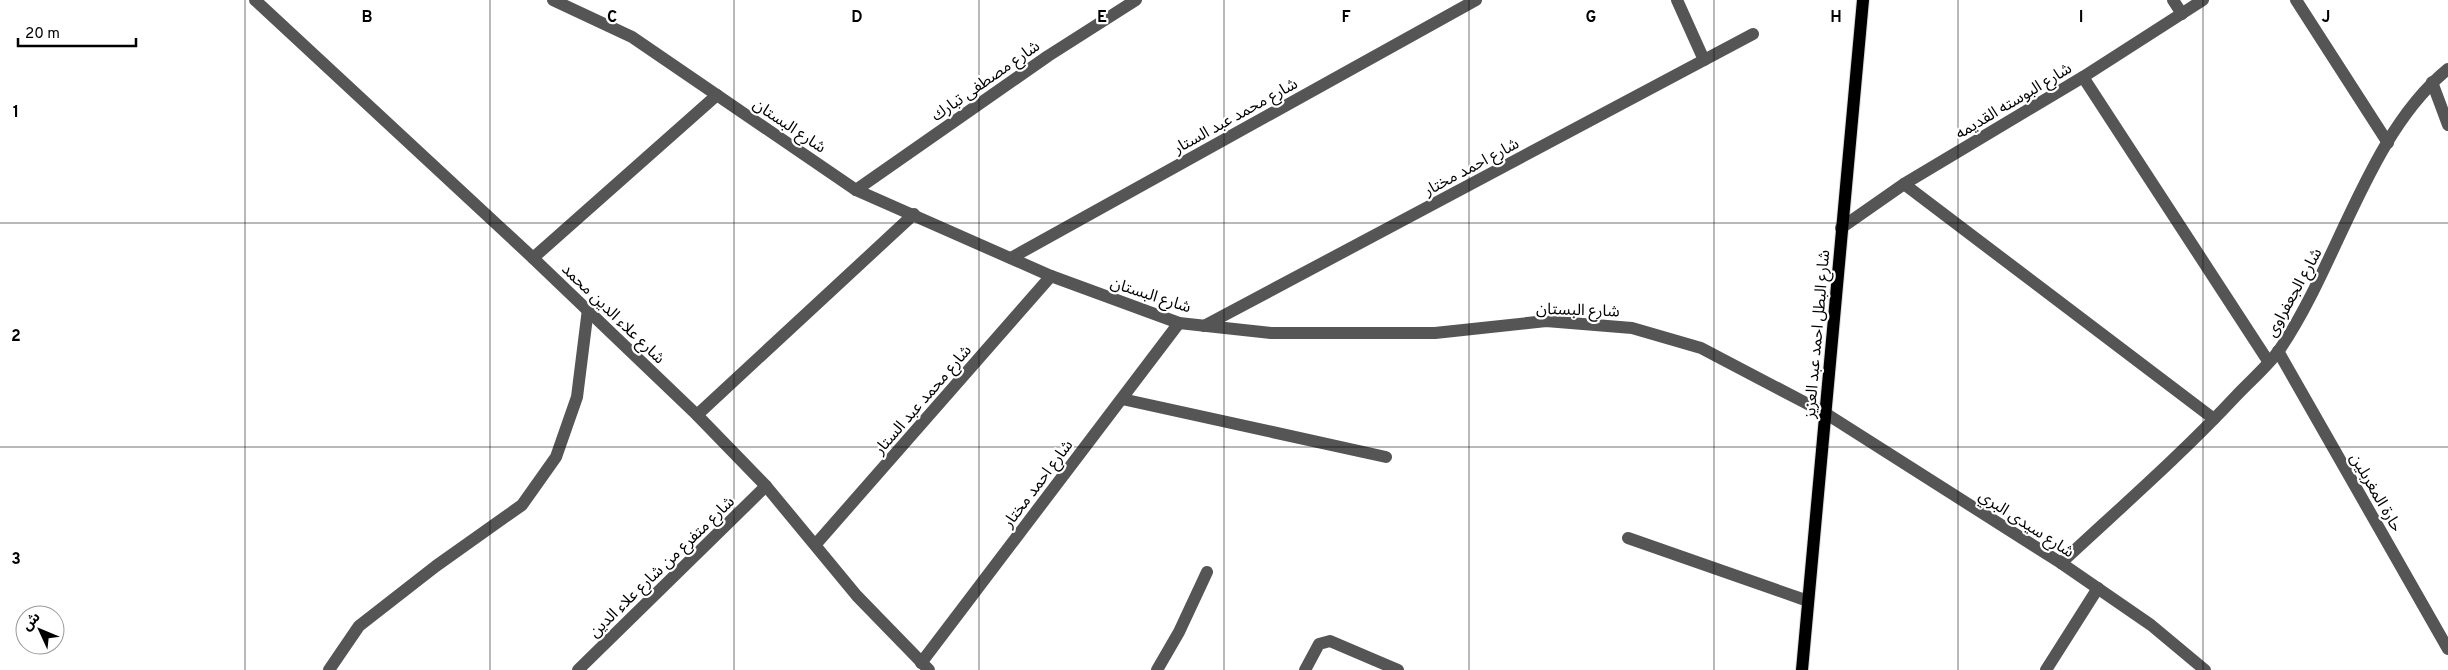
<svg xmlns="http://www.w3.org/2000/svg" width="2448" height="670" font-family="Overpass,'Noto Sans Arabic',sans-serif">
  <rect width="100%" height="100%" fill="#fff"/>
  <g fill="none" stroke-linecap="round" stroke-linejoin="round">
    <defs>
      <path id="major" d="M1802,670L1863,0"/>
    </defs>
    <use href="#major" stroke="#dbdbdb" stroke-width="14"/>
    <g stroke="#555" stroke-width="12">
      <path d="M255,0L533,258L697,415L766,486L857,596L929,670"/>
      <path d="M553,0L632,37L856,190L1051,276L1179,323L1271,333H1435L1546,321L1632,328L1701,348L1825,413L2061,563L2151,625L2205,670"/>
      <path d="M1677,0L1704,60"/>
      <path d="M2173,0L2182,14"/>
      <path d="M2296,0L2388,143"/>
      <path d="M2083,77L2268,361"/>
      <path d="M2432,82L2448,125"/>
      <path d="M1904,184L2214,419"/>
      <path d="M856,190L1048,56L1136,0"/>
      <path d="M1841,228L1904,184L2083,77L2203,0"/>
      <path d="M533,258L717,95"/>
      <path d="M1011,258L1476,0"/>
      <path d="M1204,326L1753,34"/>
      <path d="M2278,351L2448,649"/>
      <path d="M1122,399L1386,457"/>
      <path d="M697,415L914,214"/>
      <path d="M1628,538L1808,601"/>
      <path d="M816,544L1051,276"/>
      <path d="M2061,563C2120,508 2181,455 2236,396C2250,381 2268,366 2280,349C2338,264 2368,134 2448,69"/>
      <path d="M921,663L1179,323"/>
      <path d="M329,670L359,626L436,566L522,505L556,457L577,397L588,309"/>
      <path d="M578,670L766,486"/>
      <path d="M1157,670L1179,632L1207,572"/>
      <path d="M1305,670L1319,644L1330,641L1398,670"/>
      <path d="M2046,670L2098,588"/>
    </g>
    <use href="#major" stroke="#000" stroke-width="12"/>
  </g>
  <path fill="none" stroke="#000" stroke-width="1" stroke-opacity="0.55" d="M245,0V670M490,0V670M734,0V670M979,0V670M1224,0V670M1469,0V670M1714,0V670M1958,0V670M2203,0V670M0,223H2448M0,447H2448"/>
  <g text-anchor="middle" stroke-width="4.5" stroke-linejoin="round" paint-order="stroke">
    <g font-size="16" fill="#000" stroke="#fff">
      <text transform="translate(985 80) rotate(-35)" y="6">شارع مصطفى تبارك</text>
      <text transform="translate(2013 100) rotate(-31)" y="6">شارع البوسته القديمه</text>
      <text transform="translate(1235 115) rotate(-29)" y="6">شارع محمد عبد الستار</text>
      <text transform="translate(790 125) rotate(34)" y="6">شارع البستان</text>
      <text transform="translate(1471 166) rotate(-28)" y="6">شارع احمد مختار</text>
      <text transform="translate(2293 292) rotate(-61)" y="6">شارع الجعفراوى</text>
      <text transform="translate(1151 294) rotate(18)" y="6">شارع البستان</text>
      <text transform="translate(1578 309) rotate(2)" y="6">شارع البستان</text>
      <text transform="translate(614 313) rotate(44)" y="6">شارع علاء الدين محمد</text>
      <text transform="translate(1816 334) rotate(-85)" y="6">شارع البطل احمد عبد العزيز</text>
      <text transform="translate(922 399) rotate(-49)" y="6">شارع محمد عبد الستار</text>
      <text transform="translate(1037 483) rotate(-53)" y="6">شارع احمد مختار</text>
      <text transform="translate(2377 492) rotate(60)" y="6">حارة المغربلين</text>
      <text transform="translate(2027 523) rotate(33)" y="6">شارع سيدى البري</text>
      <text transform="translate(661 566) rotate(-44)" y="6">شارع متفرع من شارع علاء الدين</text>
    </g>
  </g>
  <g font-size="16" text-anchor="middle" font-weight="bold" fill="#000" stroke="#fff" stroke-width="4.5" stroke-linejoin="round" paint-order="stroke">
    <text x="367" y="22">B</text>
    <text x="612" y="22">C</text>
    <text x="857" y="22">D</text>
    <text x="1102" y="22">E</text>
    <text x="1346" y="22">F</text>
    <text x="1591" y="22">G</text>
    <text x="1836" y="22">H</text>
    <text x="2081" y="22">I</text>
    <text x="2326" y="22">J</text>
    <text x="16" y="117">1</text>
    <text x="16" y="341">2</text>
    <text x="16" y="564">3</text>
  </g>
  <g transform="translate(40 630) rotate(314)"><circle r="24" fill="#ffffff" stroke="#999999"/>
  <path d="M0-4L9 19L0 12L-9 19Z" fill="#000000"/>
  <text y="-8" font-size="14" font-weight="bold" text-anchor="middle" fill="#000000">ش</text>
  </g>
  <path d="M18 38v8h118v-8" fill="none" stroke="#000000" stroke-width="2.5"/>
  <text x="25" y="38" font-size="15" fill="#000000" stroke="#ffffff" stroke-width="4" paint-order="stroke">20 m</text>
</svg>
